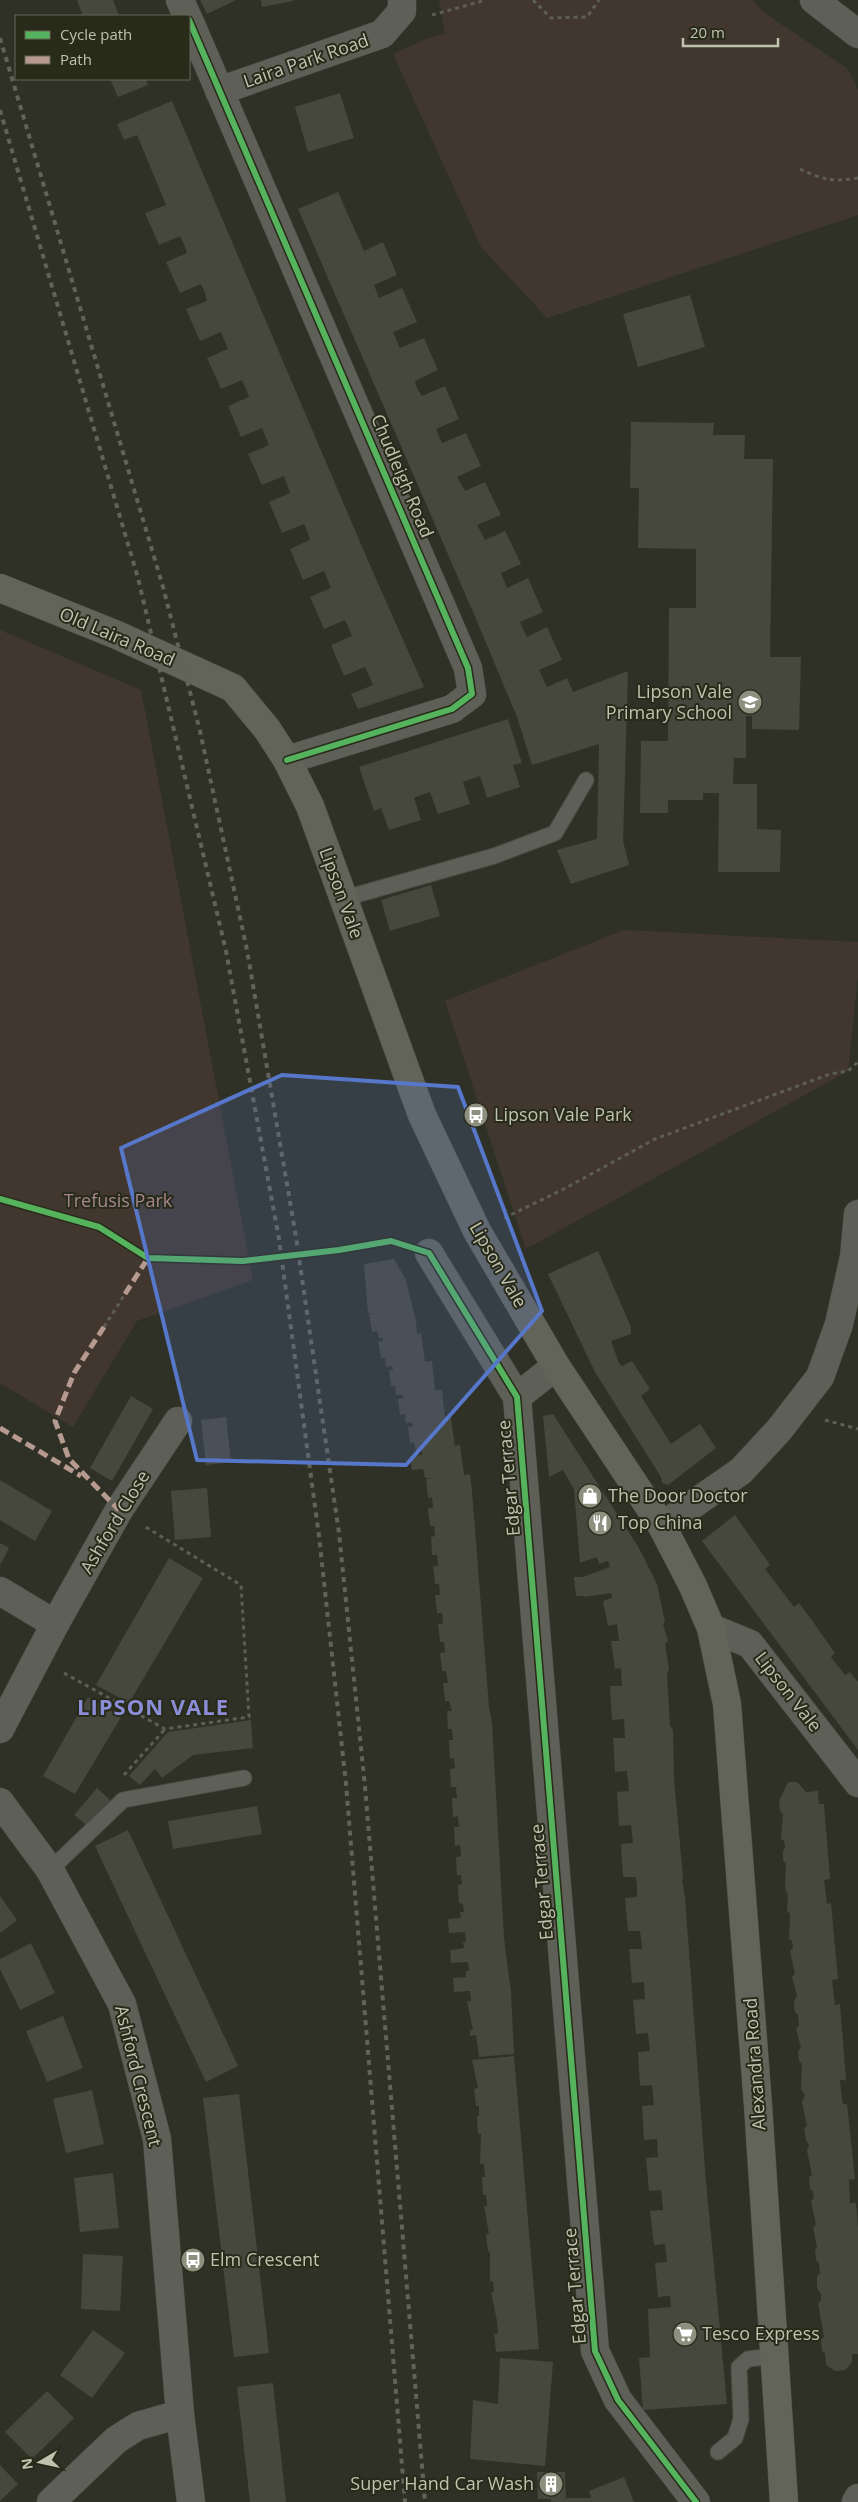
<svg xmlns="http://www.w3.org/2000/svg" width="858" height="2502" font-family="'Open Sans',sans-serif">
  <rect width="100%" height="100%" fill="#303126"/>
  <g fill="#41372f">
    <path d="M439,0H752L763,12L848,69L858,90V215L547,318L481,247L393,54L428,38L445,34Z"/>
    <path d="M0,630L141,690L253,1280L137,1321L73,1427L0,1383Z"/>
    <path d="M624,930L858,942V975L848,1071L526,1249L445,1001Z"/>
  </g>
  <g fill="#46473d">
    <path d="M77,0H113L119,16H83Z"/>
    <path d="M200,0H236L207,14Z"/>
    <path d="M261,0H293V1L262,7Z"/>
    <path d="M110,79H146L148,85L118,97Z"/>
    <path d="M340,93L354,138L308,152L295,107Z"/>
    <path d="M172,101L369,563L424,687L358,709L351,694L373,685L365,667L344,676L331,645L352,636L345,620L324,629L310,597L331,588L324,571L303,580L290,549L310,540L307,531L304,524L282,533L269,502L290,493L284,476L262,485L248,454L269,445L262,428L241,437L228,406L249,397L246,389L242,380L221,389L207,358L228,349L221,332L200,341L186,309L207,301L205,293L201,284L180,293L166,262L187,253L184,244L180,236L159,245L145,213L166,205L137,135L124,140L117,124Z"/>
    <path d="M338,192L364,251L383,242L397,275L374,285L379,298L402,288L417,322L393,332L400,348L424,338L438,370L415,381L417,388L422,396L445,386L459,419L436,429L442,443L466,433L481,466L457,477L465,491L485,482L501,515L477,525L485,540L505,531L512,545L521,564L501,573L507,588L528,578L543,612L520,622L527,637L547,627L562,660L539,670L547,687L567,678L573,692L628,671L623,841L629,865L571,884L557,850L597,839L599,744L532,765L517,717L476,619L298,209Z"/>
    <path d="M690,295L705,347L638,367L623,314Z"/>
    <path d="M631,422L714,423L713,435H745L744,459H773L770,657H801L799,730L752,729V716H746V758H734L733,784H757V829L781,830L780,872H718L719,793H703V800H668V813H640L641,741H668L669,608H696V549L638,548L639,488H630Z"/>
    <path d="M508,719L522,763L513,765L520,787L487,798L480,776L463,782L470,804L438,814L430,792L421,795L414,798L421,820L389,830L381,808L374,811L359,767Z"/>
    <path d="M431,885L440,916L390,931L381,900Z"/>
    <path d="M598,1251L631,1327V1334L611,1341L619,1363L622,1366L632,1361L650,1389L641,1396L671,1444L700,1424L716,1448L668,1485L662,1483L661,1477L595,1372L548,1274Z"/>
    <path d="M394,1259L406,1280L416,1321L417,1334L421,1333L425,1362L432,1361L435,1390H442L445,1419L451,1418L455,1446L460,1445L464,1475L470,1474L472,1491L489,1707L492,1723L504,1938L511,1992L514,2054L479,2057L476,2035L470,2036V2030H473L467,2001H471L470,1991L454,1992L453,1978L466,1977V1971H469L468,1962L451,1963L450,1950L464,1948L463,1942H466L465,1932L449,1933L448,1919L461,1918L460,1912H464L463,1904L459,1903L458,1885L462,1884L461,1875H457L456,1857L461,1856L460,1845L455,1846L454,1827H459L458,1816L453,1817L452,1798H457L456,1787H451L450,1769L455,1768L454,1758L450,1759L449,1740H453L452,1729H448L447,1711H452L449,1701H445L443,1683H448L446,1671H442L440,1653L445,1652L444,1642H440L438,1624H443L442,1613H437L435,1595H440L439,1584H435L433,1566H438L437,1555H432L431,1537L435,1536L434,1526H430L428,1508H433L432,1497L428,1498L426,1479L431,1478H425L423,1469L412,1470L410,1456L422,1455V1451H416L414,1442L410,1443L408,1427L413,1426L412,1422L406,1423L405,1414L400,1415L398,1399L403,1398V1395H396L395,1386H391L389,1370H393L392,1366L386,1367L385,1358H381L378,1342L383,1341V1338H379L377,1331L372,1332L369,1314L374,1313H368L364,1264Z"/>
    <path d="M131,1396L153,1409L112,1481L90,1468Z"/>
    <path d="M553,1414L639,1548L657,1584L665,1622L663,1624L668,1641L665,1643L669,1669L667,1675L670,1725L673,1730L674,1779L683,1877L682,1879L685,1897L706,2182L727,2404L643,2410L639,2358L650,2357L648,2309L671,2307L670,2296L658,2297L655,2263L667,2262L665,2244L654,2245L650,2211L663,2210L661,2190L649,2191L646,2158L658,2157L657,2139L644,2140L642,2106L654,2105L652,2085L640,2086L638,2052L650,2051L648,2033L636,2034L633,2000L645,1999L644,1982L632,1983L629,1949H642L640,1931H628L625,1898L637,1897V1888L636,1877H623L621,1844L633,1843L631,1825L619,1826L617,1792L629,1791L627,1771L615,1772L613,1738H625L624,1719L612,1720L610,1686H622L621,1668L615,1669L611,1641H619L617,1624L608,1626L603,1601L612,1598L611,1593L584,1597L585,1596H576L574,1577H583L610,1567L608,1561L599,1564L597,1557L580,1563L574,1489L563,1470L549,1477L543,1416Z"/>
    <path d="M226,1417L231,1462L206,1465L201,1420Z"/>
    <path d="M0,1480L52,1511L35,1541L0,1520Z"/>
    <path d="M207,1488L211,1537L175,1540L171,1491Z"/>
    <path d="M735,1515L770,1565L765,1569L794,1607L799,1603L811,1619L835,1653L831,1657L845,1675L850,1672L858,1682V1750L702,1541Z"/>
    <path d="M0,1543L9,1548L0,1565Z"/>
    <path d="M169,1558L203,1578L129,1703L96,1685Z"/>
    <path d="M88,1697L121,1717L75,1794L43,1776Z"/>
    <path d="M251,1720L253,1748L193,1755L162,1778L155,1769L140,1785L129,1776L168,1732Z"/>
    <path d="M788,1782H797L806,1792L818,1791L819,1804H824L830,1879L824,1880L827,1904L831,1903L838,1979L832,1980L835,2005L840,2004L846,2080H840L841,2092L843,2104H847L855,2179L849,2180L850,2203H856L858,2227V2354H852V2362L846,2370L835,2371L826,2365L825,2353L822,2351L821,2339L824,2337L818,2303L821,2301V2294L817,2288V2276L820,2274L819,2263L816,2260L815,2250L817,2247L813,2227L816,2225L811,2201L814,2198L813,2191L810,2189L809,2177L812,2175L807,2151L809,2145L806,2140L804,2128L807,2126L802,2102L805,2095L801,2089L802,2064L799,2061L798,2051L801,2048L796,2028L799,2026L798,2015L795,2012L794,2002L797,1995L792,1977L795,1974L790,1951L793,1948L792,1941L789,1939L790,1914L787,1911L788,1895L785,1888L786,1863L783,1861V1851L785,1848L784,1841L781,1839L783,1814L780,1811L779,1801Z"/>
    <path d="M97,1788L110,1800L88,1826L74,1815Z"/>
    <path d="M257,1806L262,1834L173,1849L168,1821Z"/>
    <path d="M128,1830L238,2066L206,2082L95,1846Z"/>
    <path d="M0,1896L17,1920L0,1933Z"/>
    <path d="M31,1943L55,1993L20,2010L0,1969V1959Z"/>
    <path d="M63,2016L83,2068L47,2082L26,2031Z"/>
    <path d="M514,2056L539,2349L496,2352L494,2334H498L497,2321L491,2292H494L493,2281L490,2282V2251L488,2252L486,2234H489L484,2206H487L486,2195H483L482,2177H485L484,2164H480L481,2134H478L477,2116H479V2106H476L474,2089L478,2088L472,2060Z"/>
    <path d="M92,2090L104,2144L66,2153L53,2099Z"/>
    <path d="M239,2094L269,2353L234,2357L203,2098Z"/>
    <path d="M113,2173L119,2228L80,2232L74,2178Z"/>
    <path d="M83,2254L123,2256L120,2311L81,2309Z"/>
    <path d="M93,2330L125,2353L92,2398L60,2375Z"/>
    <path d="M500,2358L553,2362L545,2466L470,2459L473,2400L498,2404Z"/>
    <path d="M273,2383L286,2502H250L237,2387Z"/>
    <path d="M47,2391L74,2418L32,2459L5,2432Z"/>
    <path d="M0,2465L18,2484L0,2501Z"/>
    <path d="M537,2472H565L566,2498H591L589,2491L624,2477L634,2502H551V2499H538Z"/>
  </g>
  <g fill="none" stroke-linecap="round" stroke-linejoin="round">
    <defs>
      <g id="lane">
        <path d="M342,899L494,856L555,833L586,780"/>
        <path d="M50,1870L123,1800L244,1778"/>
        <path d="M718,2452L735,2438L741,2419L739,2367L748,2359L774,2356"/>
      </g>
      <g id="street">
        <path d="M180,0L187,16"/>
        <path d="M814,0L858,34"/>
        <path d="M189,20L468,668L472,694L452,709L287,760"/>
        <path d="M219,91L382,34L402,11V0"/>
        <path d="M429,1253L517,1397L595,2351L618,2400L696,2502"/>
        <path d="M517,1397L556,1366"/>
        <path d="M662,1526L741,1471L779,1430L820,1377L839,1324L854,1257L858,1214"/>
        <path d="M0,1591L55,1624"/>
        <path d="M711,1628L750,1644L858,1783"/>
        <path d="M0,1729L55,1624L119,1510L178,1421"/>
        <path d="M0,1802L50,1870L122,2004L157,2139L180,2414L191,2502"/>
        <path d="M51,2502L116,2440L138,2426L180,2414"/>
        <path d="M856,2502L858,2498"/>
      </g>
      <path id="secondary" d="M0,588L117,635L233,688L267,729L287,760L310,806L422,1115L477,1231L556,1366L662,1526L693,1586L711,1628L727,1704L758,2105L784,2502"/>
    </defs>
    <use href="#lane" stroke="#4b4b44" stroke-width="17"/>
    <use href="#street" stroke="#4b4b44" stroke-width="29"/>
    <use href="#secondary" stroke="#4b4b44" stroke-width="29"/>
    <g stroke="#5d5e55" stroke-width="3" stroke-dasharray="4 4" stroke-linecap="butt">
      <path d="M533,0L551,18L587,17L599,0"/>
      <path d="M432,15L486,0"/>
      <path d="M800,169C823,180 833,182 858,178"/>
      <path d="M504,1218L562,1190L655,1139L830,1074L848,1071L858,1062"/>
      <path d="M104,1327L125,1294"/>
      <path d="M825,1420L858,1429"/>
      <path d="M64,1673L165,1729L249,1717L241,1585L144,1526"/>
      <path d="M124,1775L165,1729"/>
    </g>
    <use href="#lane" stroke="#5e5f56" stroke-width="15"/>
    <use href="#street" stroke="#5e5f56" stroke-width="28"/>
    <use href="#secondary" stroke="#62645a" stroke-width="28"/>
    <g stroke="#626259" stroke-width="4" stroke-dasharray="5 5" stroke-linecap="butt">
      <path d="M0,38L163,587L200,731L247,950L296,1237L339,1533L365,1787L425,2502"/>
      <path d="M0,110L138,578L226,951L279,1239L319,1536L346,1784L405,2502"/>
    </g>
    <g stroke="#b69a8f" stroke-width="5" stroke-dasharray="10 5" stroke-linecap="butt">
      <path d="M125,1294L148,1258"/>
      <path d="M104,1327L74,1373L55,1421L69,1459L119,1510"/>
      <path d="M0,1428L81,1476"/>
    </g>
    <defs>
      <g id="cycleway">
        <path d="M189,20L468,668L472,694L452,709L287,760"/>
        <path d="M0,1199L99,1227L148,1258L243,1261L339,1250L391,1241L429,1253L517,1397L595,2351L618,2400L696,2502"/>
      </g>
    </defs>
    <use href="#cycleway" stroke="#282a1a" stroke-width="9"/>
    <use href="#cycleway" stroke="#56b35d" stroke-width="6"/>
  </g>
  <path fill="#5677ca" fill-opacity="0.2" stroke="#5677ca" stroke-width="4" stroke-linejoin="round" d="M282,1075L458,1087L542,1311L406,1465L197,1460L121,1148Z"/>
  <defs>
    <symbol id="school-disc" viewBox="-11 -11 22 22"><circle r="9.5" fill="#8e8f7f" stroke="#282a1a"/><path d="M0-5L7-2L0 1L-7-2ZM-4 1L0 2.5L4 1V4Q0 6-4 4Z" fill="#fff"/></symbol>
    <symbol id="bus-disc" viewBox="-11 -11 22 22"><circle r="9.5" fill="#8e8f7f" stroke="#282a1a"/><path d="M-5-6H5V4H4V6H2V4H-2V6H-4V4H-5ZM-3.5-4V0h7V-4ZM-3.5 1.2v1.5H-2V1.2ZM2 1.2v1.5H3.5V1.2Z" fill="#fff"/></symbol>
    <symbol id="shop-disc" viewBox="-11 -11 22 22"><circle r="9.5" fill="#8e8f7f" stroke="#282a1a"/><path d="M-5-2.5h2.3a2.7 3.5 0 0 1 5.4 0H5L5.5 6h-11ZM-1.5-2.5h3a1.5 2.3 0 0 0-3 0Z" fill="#fff"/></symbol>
    <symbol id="restaurant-disc" viewBox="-11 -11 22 22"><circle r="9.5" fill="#8e8f7f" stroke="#282a1a"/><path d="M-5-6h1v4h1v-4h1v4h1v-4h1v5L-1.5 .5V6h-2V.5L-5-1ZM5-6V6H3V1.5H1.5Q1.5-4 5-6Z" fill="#fff"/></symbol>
    <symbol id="supermarket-disc" viewBox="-11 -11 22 22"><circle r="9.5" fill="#8e8f7f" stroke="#282a1a"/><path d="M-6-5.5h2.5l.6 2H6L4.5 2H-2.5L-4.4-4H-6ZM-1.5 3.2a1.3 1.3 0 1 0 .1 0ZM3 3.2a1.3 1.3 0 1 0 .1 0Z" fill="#fff"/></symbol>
    <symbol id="building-disc" viewBox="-11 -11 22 22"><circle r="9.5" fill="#8e8f7f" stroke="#282a1a"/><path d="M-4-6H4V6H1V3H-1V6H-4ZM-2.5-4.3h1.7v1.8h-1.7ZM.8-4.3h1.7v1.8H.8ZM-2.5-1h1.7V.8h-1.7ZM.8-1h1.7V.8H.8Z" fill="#fff"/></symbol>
  </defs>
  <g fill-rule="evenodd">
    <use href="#school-disc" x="736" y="688" width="28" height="28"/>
    <use href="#bus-disc" x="462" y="1101" width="28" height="28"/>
    <use href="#shop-disc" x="576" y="1482" width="28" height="28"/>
    <use href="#restaurant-disc" x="586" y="1509" width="28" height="28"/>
    <use href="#bus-disc" x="179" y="2246" width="28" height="28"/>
    <use href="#supermarket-disc" x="671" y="2320" width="28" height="28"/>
    <use href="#building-disc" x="537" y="2470" width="28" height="28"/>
  </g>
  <g text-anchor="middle" stroke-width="4" stroke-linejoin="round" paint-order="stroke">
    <g font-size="18" fill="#c0c2af" stroke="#282a1a">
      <text transform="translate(306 61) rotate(-19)" y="6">Laira Park Road</text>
      <text transform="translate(402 476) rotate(67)" y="6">Chudleigh Road</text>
      <text transform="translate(117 637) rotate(23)" y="6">Old Laira Road</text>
      <text transform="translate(341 893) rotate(70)" y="6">Lipson Vale</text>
      <text transform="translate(498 1265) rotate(60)" y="6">Lipson Vale</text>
      <text transform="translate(509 1478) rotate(-95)" y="6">Edgar Terrace</text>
      <text transform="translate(115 1522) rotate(-59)" y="6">Ashford Close</text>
      <text transform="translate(788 1692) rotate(52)" y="6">Lipson Vale</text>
      <text transform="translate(542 1882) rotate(-95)" y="6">Edgar Terrace</text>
      <text transform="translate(755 2064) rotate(-94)" y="6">Alexandra Road</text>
      <text transform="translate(138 2076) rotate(76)" y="6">Ashford Crescent</text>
      <text transform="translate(575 2286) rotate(-95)" y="6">Edgar Terrace</text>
    </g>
    <g font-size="18" fill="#c0c2af" stroke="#282a1a" text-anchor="start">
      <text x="732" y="698" text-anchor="end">Lipson Vale<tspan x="732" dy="21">Primary School</tspan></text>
      <text x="494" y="1121">Lipson Vale Park</text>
      <text x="608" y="1502">The Door Doctor</text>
      <text x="618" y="1529">Top China</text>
      <text x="210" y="2266">Elm Crescent</text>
      <text x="702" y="2340">Tesco Express</text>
      <text x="534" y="2490" text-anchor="end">Super Hand Car Wash</text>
    </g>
    <g font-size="18" fill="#a6878f" stroke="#282a1a">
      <text x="118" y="1207">Trefusis Park</text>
    </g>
    <g font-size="22" font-weight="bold" letter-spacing="1" fill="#8b8dd6" stroke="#282a1a">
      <text x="153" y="1715">LIPSON VALE</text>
    </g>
  </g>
  <rect x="15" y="15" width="175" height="65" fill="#282a1a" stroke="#656756"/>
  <rect x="25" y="31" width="25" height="8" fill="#56b35d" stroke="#656756"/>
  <text x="60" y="40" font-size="15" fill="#c0c2af">Cycle path</text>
  <rect x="25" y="56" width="25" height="8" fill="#b69a8f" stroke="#656756"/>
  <text x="60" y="65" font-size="15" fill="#c0c2af">Path</text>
  <g transform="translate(40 2462) rotate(261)" stroke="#282a1a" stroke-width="4" paint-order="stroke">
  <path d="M0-4L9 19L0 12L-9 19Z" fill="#c0c2af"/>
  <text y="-8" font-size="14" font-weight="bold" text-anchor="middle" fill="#c0c2af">N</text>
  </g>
  <path d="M683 38v8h95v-8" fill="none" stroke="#c0c2af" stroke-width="2.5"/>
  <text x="690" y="38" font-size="15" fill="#c0c2af" stroke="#282a1a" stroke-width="4" paint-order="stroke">20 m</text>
</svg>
